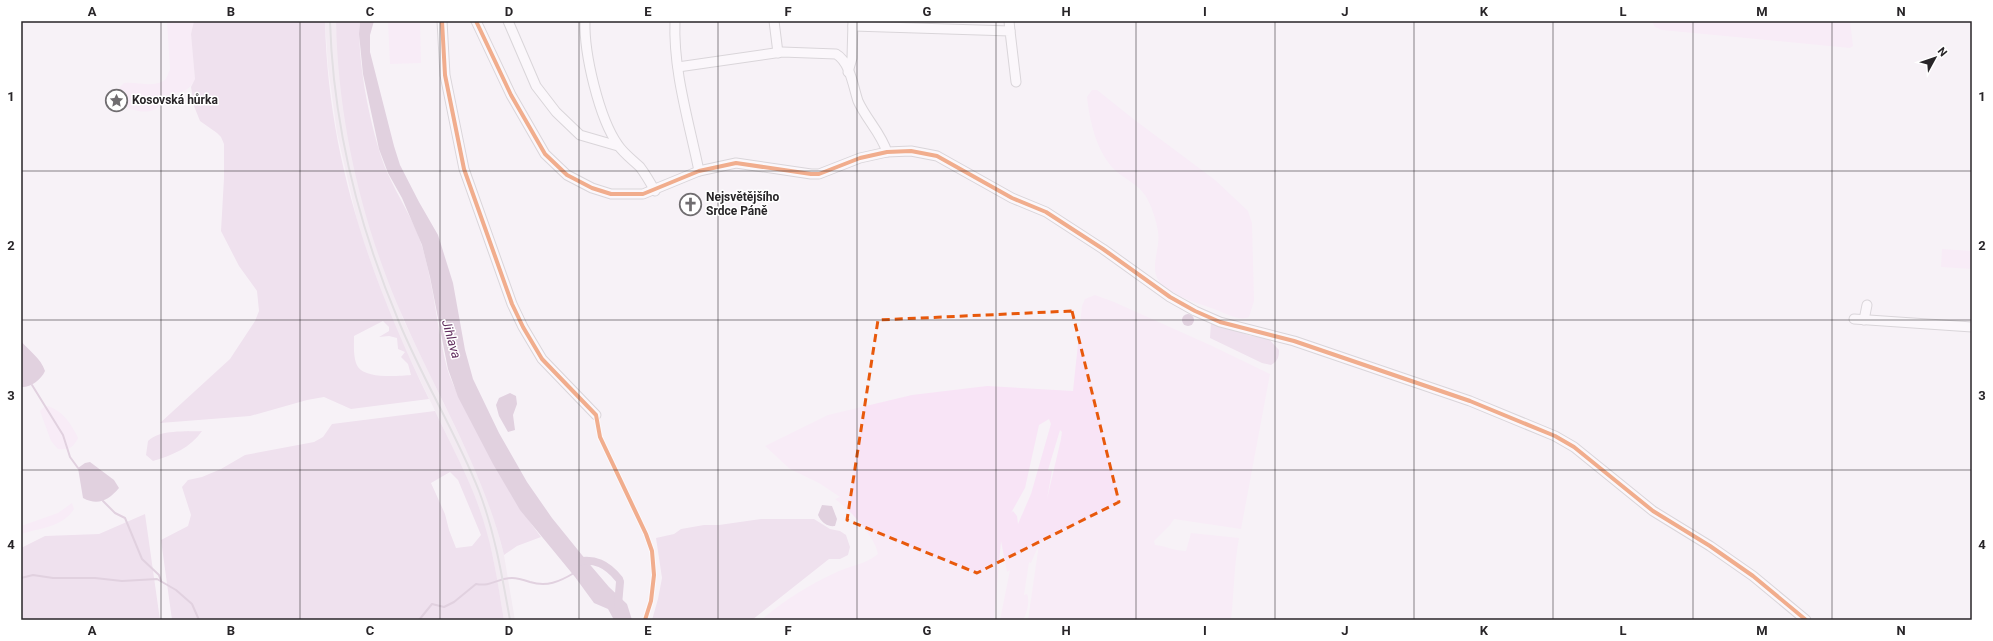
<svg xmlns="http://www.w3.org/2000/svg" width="1993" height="641" font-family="Roboto,sans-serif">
  <rect width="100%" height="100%" fill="#f7f2f7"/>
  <path fill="#ede3ec" d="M325,21H336L339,66L348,132L370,226L404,321L474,466L491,507L504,555L515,620H504L493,557L480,510L464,471L394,326L359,229L337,133L328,67Z"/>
  <g fill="#f8e4f6" fill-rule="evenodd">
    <path d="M167,21H194L191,34L195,79C190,90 183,93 171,93C168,96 165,101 161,105C148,118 129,109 116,102L120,87L124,83C138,81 154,89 166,79L170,69Z"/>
    <path d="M388,21H420L421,63L390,64Z"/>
    <path d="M1652,21H1850L1853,46L1850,48L1662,30L1655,27Z"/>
    <path d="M1092,90H1097L1132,118L1215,180L1248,211L1252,223L1254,301L1249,317C1239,322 1223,312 1214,309C1198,303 1175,297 1162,285C1147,270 1161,250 1158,232C1157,222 1151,204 1145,195C1139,186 1126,179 1117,172C1097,154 1090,123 1087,97Z"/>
    <path d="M1942,249L1972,251V269L1941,267Z"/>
    <path d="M1095,295L1114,302L1210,345L1270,374L1241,529L1174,519L1170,525L1154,541L1155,545C1166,546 1174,551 1186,551L1191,533L1239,538C1234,564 1234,593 1231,620H1028L1039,544L1031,563L1029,562L1024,595L1027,594C1030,601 1027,614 1023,620H1000L1010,570L1007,572L1001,541L994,620H761C786,599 810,584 839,571C853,565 866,564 878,554C875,536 850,510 835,499L840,497L819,483L790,469L765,446L828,415L912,395L987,386L1073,391L1082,306L1085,299ZM1049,419L1051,424L1031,494L1018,524L1017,516L1013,511L1011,513L1025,488L1039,425ZM1060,430L1062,432L1061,439L1047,499L1052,471L1048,470Z"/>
    <path d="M48,406C64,412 71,424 78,438C73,448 69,450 58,449L51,441L40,411L44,407Z"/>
    <path d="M72,503L74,509C63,527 40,528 21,534V526L58,513Z"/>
  </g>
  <g fill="#e4cce2" fill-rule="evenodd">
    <path d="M194,21H325C328,157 370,278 429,399L351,409L324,397L307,400L250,416L160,423L230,359L255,321L259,311L257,291L239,266L221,231L224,178V144L221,137L217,133L200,121L194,106L191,87L195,79L191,34ZM383,321L389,327V331L379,337L389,336L397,338L398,349L405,352L401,357L408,364L411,375C399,376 366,379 358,367C353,359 354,345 354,336Z"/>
    <path d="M336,21H360C356,59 372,137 387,172C398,197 414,220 422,246C434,286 437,328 447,368C454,390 466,410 477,431C496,469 515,503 541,537L517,546L504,555C484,472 439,399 405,322C363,229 338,123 336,21Z"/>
    <path d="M1211,322L1251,336L1267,337L1279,350C1279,357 1278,361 1271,365L1262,363L1210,338Z"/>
    <path d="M435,411C454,451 476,490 487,533C495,561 499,591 504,620H172L161,540L188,526L191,515L182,487L188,480L202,477L221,469L245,455L314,442L323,437L332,424ZM450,472L458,480L481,535L472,546L456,548L449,530L445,514L431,483Z"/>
    <path d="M202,431C190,448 173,455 153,461L146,455L148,441C160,429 186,432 202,431Z"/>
    <path d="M145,514L160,620H21V548L45,536L99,534Z"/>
    <path d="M761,519H814L830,529L840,531L846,535L850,547L848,555L840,559H829L752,620H652L658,599L662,578L656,538L674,534L681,529L704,525H719Z"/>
  </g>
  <g fill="#c5a8c2">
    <path d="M360,21H374L370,35V52L394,146L400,165L419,202L438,235L453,283L465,350L473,379L499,433L527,482L552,518L586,560L609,587L627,604L632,620H614L608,609L594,603L575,577L520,510L493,464L458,397L448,369L430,277L422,245L402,198L388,173L379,149L363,74L359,34Z"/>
    <circle cx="1188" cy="320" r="6"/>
    <path d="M21,341C29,351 41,358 45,371C41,380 30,388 21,387Z"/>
    <path d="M510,393L516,396L517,404L513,415L515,430L508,432L499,416L496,405L499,398Z"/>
    <path d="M90,462L114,480L119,488C109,500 98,506 83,498L78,468L85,463Z"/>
    <path d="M822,505L832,506L837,519L835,526C827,527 821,522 818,515Z"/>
  </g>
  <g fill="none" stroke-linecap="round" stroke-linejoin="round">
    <g stroke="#c5a8c2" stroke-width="2">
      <path d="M32,385L63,435L70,457L78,468"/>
      <path d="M103,501L115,513L125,518L142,559L159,575L161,581"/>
      <path d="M21,578L33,575L53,578H95L122,581L157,579L176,590L192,604L199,620"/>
      <path d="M419,620L432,604L444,607L454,602L476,584C491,587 498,578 512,578C517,578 524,580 530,582C547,587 559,582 574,573"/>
    </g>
    <g stroke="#c5a8c2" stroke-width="8">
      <path d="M576,562C595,558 607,564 619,579"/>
      <path d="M618,605L620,582"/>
    </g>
    <defs>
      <g id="minor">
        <path d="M442,21L445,75L464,169L512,304L523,327L542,359L596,415"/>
        <path d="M476,21L511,95L545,154L567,175L592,188L611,194H643L699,171L736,163L811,174H819L860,158L887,152L911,151L937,156L1012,198L1046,212L1103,249L1170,297L1195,311L1220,322L1294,341L1470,401L1555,436L1574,447L1653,511L1710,546L1753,576L1806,620"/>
        <path d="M508,21L536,86L556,112L580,135L618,146"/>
        <path d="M585,21C584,54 599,118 618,145C624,154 633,160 640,167C646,175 650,182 655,191"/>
        <path d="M675,21C673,71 689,122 699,171"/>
        <path d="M774,21L778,53"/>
        <path d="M1009,21L1010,31"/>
        <path d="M853,26L1010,31L1016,82"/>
        <path d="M678,67L782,52L836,54C850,62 853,86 858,101C866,119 881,133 887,152"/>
        <path d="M848,72L852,58L853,21"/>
        <path d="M1854,319L1972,327"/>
        <path d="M1864,320L1867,305"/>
      </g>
    </defs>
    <use href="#minor" stroke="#b5b2b5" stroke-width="11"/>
    <use href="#minor" stroke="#fefdfe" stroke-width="9"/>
    <path stroke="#c9c8c9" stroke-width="2" d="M330,21C333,124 359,227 399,322C423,380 456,433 479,491C495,533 502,576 510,620"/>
    <defs>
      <g id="cycleway">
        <path d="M442,21L445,75L464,169L512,304L523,327L542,359L596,415L600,437L646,534L652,551L654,575L651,601L645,620"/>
        <path d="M476,21L511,95L545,154L567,175L592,188L611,194H643L699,171L736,163L811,174H819L860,158L887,152L911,151L937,156L1012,198L1046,212L1103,249L1170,297L1195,311L1220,322L1294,341L1470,401L1555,436L1574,447L1653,511L1710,546L1753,576L1806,620"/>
      </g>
    </defs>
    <use href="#cycleway" stroke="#fff" stroke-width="6"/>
    <use href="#cycleway" stroke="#e8590c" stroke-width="4"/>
  </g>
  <path d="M0 0H1993V641H0ZM1072,311L1119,502L977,573L847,520L878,320Z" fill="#f7f2f7" fill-opacity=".55" fill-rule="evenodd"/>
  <path fill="none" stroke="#e8590c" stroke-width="3" stroke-dasharray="8 5" stroke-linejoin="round" d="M1072,311L1119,502L977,573L847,520L878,320Z"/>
  <path fill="none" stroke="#282528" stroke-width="1" stroke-opacity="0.55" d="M161,21V620M300,21V620M440,21V620M579,21V620M718,21V620M857,21V620M996,21V620M1136,21V620M1275,21V620M1414,21V620M1553,21V620M1693,21V620M1832,21V620M21,171H1972M21,320H1972M21,470H1972"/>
  <defs>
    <symbol id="sight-ring" viewBox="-11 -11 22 22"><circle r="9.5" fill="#fff" stroke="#706d70" stroke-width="1.5"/><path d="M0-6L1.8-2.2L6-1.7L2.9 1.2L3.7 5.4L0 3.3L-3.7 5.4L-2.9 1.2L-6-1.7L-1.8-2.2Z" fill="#706d70"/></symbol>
    <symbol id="church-ring" viewBox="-11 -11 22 22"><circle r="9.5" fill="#fff" stroke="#706d70" stroke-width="1.5"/><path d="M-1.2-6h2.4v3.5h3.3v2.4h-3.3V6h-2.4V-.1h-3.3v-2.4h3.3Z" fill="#706d70"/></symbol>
  </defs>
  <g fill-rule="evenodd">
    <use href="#sight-ring" x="104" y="88" width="25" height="25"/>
    <use href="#church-ring" x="678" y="192" width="25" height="25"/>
  </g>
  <g text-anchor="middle" stroke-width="3" stroke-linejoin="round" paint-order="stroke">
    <g font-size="12" font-weight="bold" fill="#282528" stroke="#fff" text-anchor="start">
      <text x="132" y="104">Kosovská hůrka</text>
      <text x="706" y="201">Nejsvětějšího<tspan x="706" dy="14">Srdce Páně</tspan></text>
    </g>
    <g font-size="13" font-style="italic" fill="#612e5e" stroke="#fff">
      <text transform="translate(452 339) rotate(74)" y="5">Jihlava</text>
    </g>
  </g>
  <rect width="1993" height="641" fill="none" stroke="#ffffff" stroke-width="44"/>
  <g transform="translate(1935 58) rotate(50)" stroke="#ffffff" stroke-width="3" paint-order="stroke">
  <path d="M0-3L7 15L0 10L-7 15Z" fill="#282528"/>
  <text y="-6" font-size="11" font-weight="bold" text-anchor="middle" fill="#282528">N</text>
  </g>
  <rect x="22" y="22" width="1949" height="597" fill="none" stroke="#282528" stroke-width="1.5"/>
  <g font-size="13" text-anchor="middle" font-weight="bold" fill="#282528">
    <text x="92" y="16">A</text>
    <text x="231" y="16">B</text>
    <text x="370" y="16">C</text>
    <text x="509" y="16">D</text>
    <text x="648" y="16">E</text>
    <text x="788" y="16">F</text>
    <text x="927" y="16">G</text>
    <text x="1066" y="16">H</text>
    <text x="1205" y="16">I</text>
    <text x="1345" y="16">J</text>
    <text x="1484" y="16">K</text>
    <text x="1623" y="16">L</text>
    <text x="1762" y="16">M</text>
    <text x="1901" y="16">N</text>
    <text x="11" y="101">1</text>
    <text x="1982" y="101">1</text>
    <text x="11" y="250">2</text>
    <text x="1982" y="250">2</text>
    <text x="11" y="400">3</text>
    <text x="1982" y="400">3</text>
    <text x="11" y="549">4</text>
    <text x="1982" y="549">4</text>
    <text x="92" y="635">A</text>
    <text x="231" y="635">B</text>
    <text x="370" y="635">C</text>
    <text x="509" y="635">D</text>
    <text x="648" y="635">E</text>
    <text x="788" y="635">F</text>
    <text x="927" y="635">G</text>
    <text x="1066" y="635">H</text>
    <text x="1205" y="635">I</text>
    <text x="1345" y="635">J</text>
    <text x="1484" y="635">K</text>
    <text x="1623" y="635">L</text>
    <text x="1762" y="635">M</text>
    <text x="1901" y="635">N</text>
  </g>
</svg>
